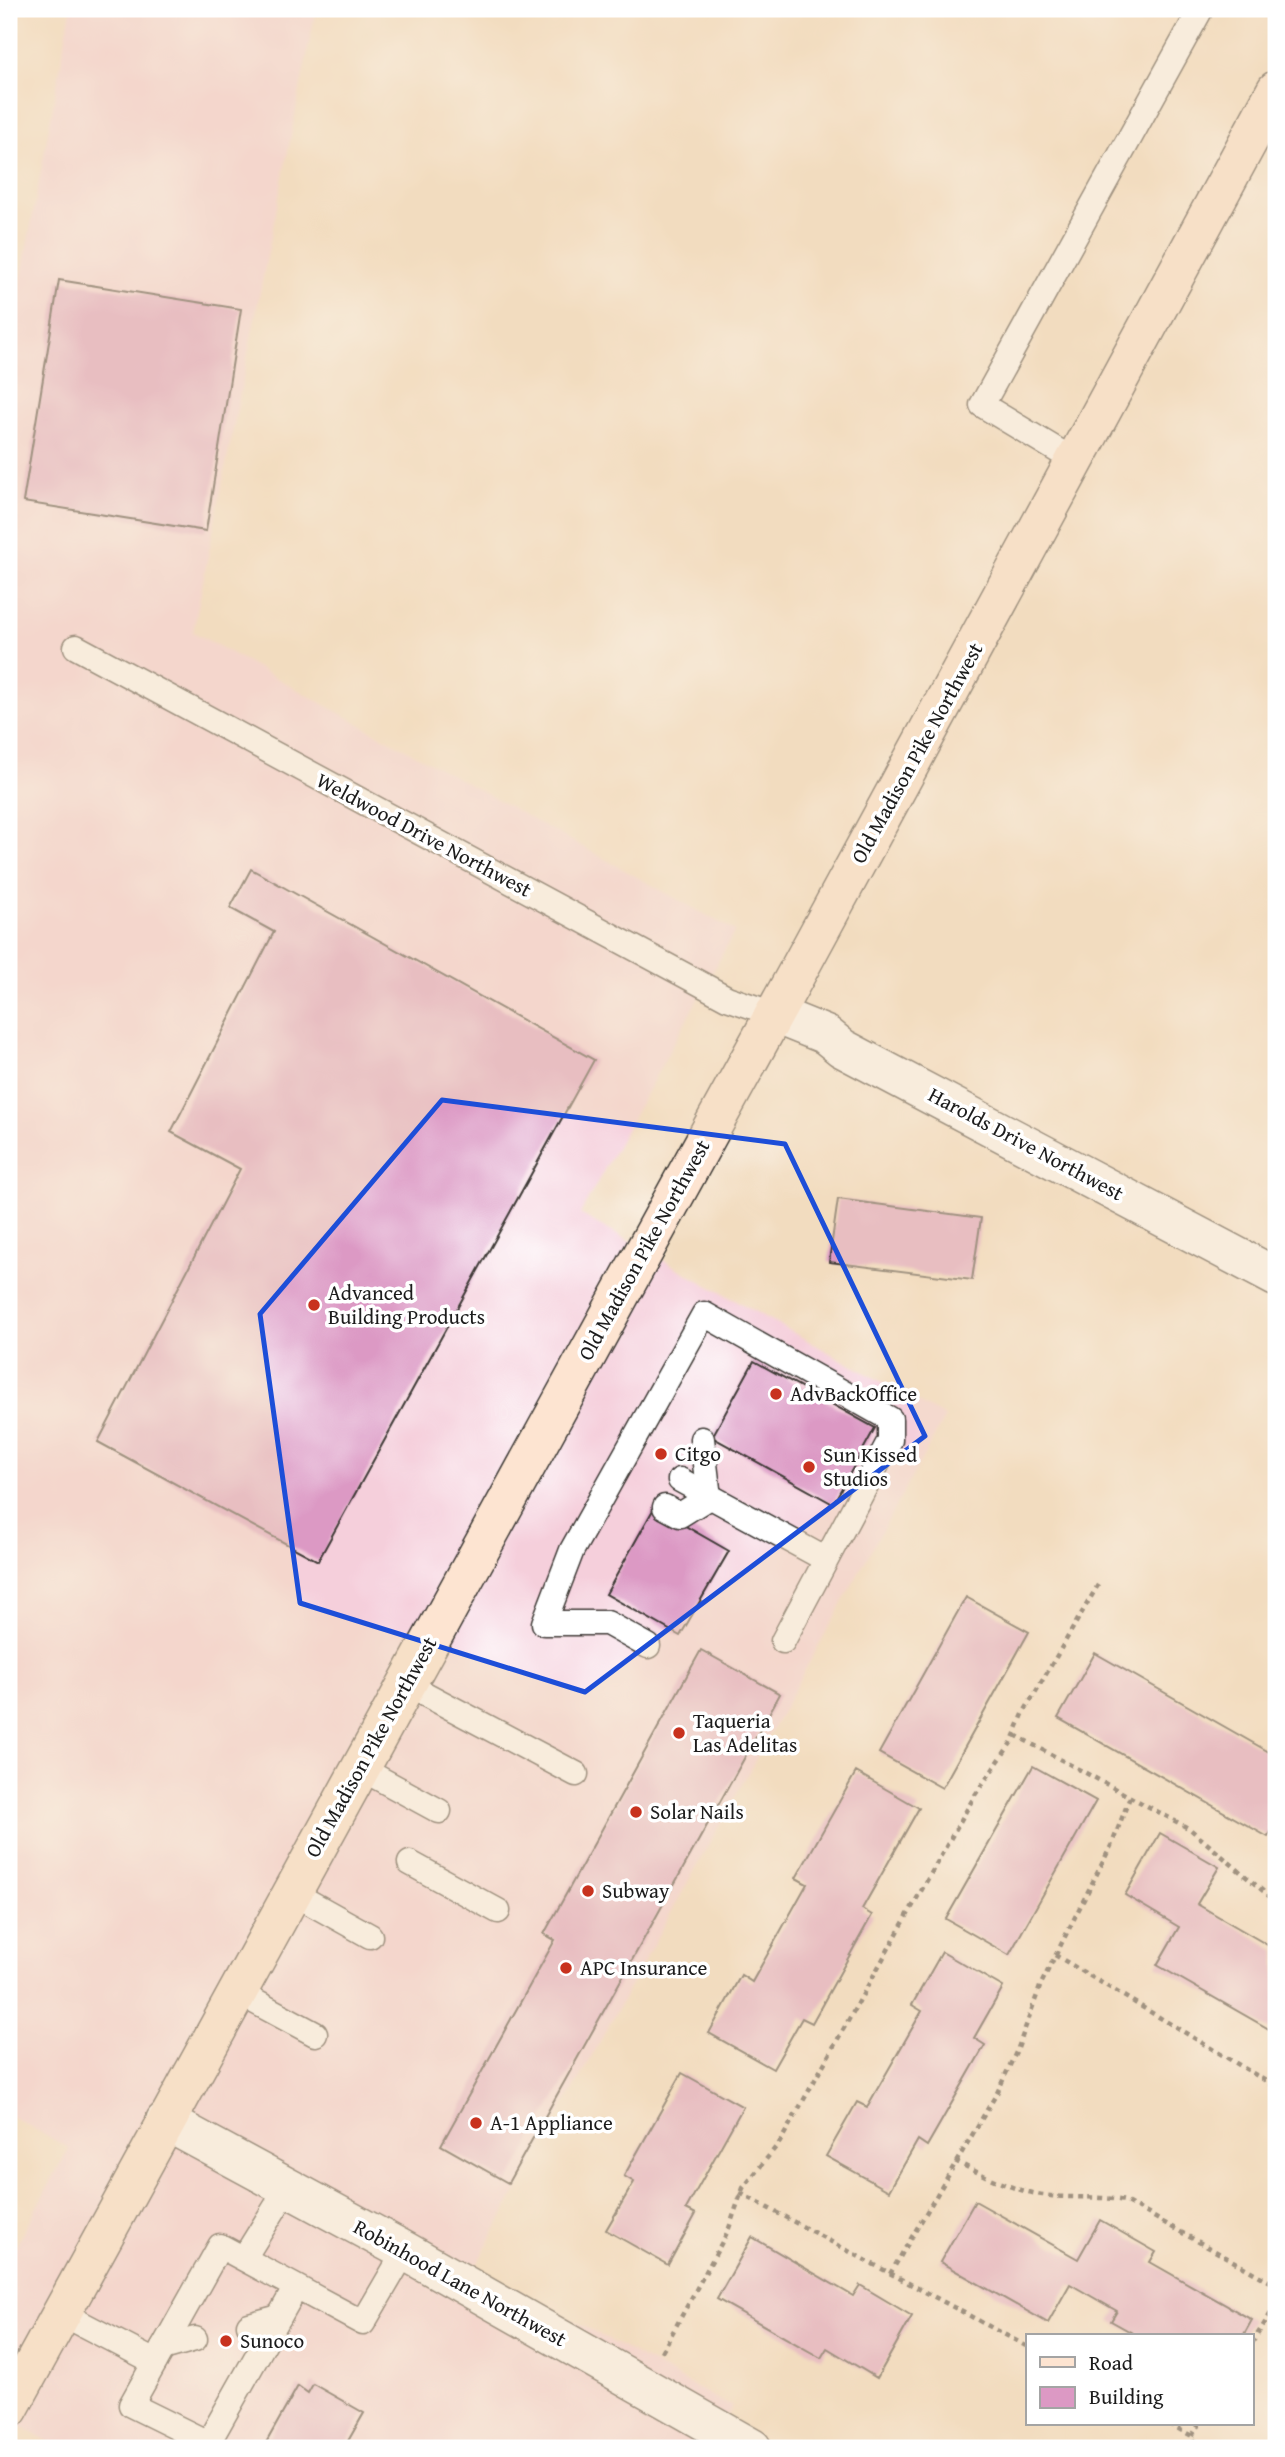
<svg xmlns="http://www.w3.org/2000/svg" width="1285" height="2457" font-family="'Gentium Book Plus',serif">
  <rect width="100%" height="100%" fill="#fff"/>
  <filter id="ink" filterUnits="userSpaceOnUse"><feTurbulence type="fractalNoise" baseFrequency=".0143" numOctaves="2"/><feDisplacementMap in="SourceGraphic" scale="14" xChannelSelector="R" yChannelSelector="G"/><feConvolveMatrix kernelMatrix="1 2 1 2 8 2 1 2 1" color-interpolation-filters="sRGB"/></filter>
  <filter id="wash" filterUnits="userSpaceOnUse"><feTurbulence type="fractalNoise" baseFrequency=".00686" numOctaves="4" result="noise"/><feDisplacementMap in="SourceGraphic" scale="28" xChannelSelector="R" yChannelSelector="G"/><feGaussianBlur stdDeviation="1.57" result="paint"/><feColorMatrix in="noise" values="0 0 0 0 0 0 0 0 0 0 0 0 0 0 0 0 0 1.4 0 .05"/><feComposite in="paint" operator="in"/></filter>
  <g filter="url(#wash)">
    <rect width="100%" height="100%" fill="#f2dcbf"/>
    <path fill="#f5cfdb" d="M71,9H316L193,632L735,931L580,1214L945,1417L475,2267L732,2407L709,2448H60L9,2419V2258L69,2148L9,2115V344Z"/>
    <g id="blocks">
      <g fill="#dc99c4">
        <path d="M59,280L241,309L206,531L23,502Z"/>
        <path d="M251,869L594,1060L318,1561L98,1442L240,1169L171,1132L274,932L230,908Z"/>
        <path d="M838,1199L981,1218L972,1280L829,1262Z"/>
        <path d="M754,1361L875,1428L833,1504L712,1437Z"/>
        <path d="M654,1508L729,1551L680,1636L606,1594Z"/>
        <path d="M966,1597L1029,1632L942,1788L879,1753Z"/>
        <path d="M701,1650L780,1694L508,2183L441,2145L555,1940L544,1934Z"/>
        <path d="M1095,1653L1276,1756V1823L1268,1837L1058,1718Z"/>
        <path d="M1033,1766L1096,1801L1009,1955L946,1919Z"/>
        <path d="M856,1772L919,1808L862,1909L872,1915L812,2023L802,2018L773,2069L709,2033L741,1975L752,1982L807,1884L796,1878Z"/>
        <path d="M1160,1833L1219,1867L1197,1904L1276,1950V2033L1157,1965L1179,1927L1125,1895Z"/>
        <path d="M942,1952L1003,1987L974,2038L985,2045L927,2146L918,2140L889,2191L826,2156L857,2102L867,2107L922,2011L912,2005Z"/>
        <path d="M682,2073L743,2107L686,2209L696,2214L668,2265L606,2230L634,2182L624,2176Z"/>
        <path d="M975,2201L1078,2259L1100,2220L1156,2252L1150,2262L1252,2320L1243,2336H1138L1111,2321L1117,2311L1070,2284L1048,2323L940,2262Z"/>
        <path d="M752,2237L853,2296L860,2285L912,2316L877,2378L827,2348L821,2358L717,2299Z"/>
        <path d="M313,2384L364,2413L344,2448H263L298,2386L308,2393Z"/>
      </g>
    </g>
  </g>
  <g filter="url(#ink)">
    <use href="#blocks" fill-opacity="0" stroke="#3c3934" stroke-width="2"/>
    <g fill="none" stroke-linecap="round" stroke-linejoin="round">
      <defs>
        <g id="lane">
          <path d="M1075,461L982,405L1201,9"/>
          <path d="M76,647L727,998L774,1014"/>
          <path d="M680,1480L825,1559"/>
          <path d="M665,1507L680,1515L709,1497L702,1439"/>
          <path d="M648,1646L607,1623H544L572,1550L704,1314L890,1419V1440L783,1641"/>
          <path d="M406,1684L576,1774"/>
          <path d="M360,1768L439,1811"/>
          <path d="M410,1863L498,1911"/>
          <path d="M291,1892L370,1936"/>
          <path d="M237,1992L315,2034"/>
          <path d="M244,2258L288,2187"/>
          <path d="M296,2287L208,2443L131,2405L220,2246L363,2323L405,2251"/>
          <path d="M61,2313L155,2362"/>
          <path d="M249,2325L279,2317"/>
          <path d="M163,2348L195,2339"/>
        </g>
        <g id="street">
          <path d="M774,1014L826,1035L842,1048L1276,1277"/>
          <path d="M165,2121L405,2251L752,2448"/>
        </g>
        <path id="secondary" d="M9,2409L799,969L1276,90"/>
      </defs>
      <use href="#lane" stroke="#3c3934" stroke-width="27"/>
      <use href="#street" stroke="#3c3934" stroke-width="41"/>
      <use href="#secondary" stroke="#3c3934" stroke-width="41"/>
      <g stroke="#3c3934" stroke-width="4.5" stroke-dasharray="5 5" stroke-linecap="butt">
        <path d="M1015,1735L1190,1829L1276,1902"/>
        <path d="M1055,1955L1276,2087"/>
        <path d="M955,2161C983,2175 1011,2190 1043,2195C1070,2199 1097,2195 1125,2201L1276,2285"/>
        <path d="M740,2193L1028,2347"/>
        <path d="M890,2274L997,2093L1018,2048L1041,1984L1112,1844L1130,1797"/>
        <path d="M1252,2343L1276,2305"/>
        <path d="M662,2352L728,2231L743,2188L780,2142L975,1795L1011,1743L1024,1712L1098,1585"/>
        <path d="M1169,2424L1192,2436L1197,2448"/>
        <path d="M1192,2436L1199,2424"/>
      </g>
      <use href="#lane" stroke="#fff" stroke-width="24"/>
      <use href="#street" stroke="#fff" stroke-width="38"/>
      <use href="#secondary" stroke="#fde4d1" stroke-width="38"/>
    </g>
  </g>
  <path d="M0 0H1285V2457H0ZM442,1100L785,1144L925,1436L585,1692L300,1603L260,1314Z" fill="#f2dcbf" fill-opacity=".55" fill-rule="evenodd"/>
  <path fill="none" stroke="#1d4ed8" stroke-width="5" stroke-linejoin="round" d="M442,1100L785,1144L925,1436L585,1692L300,1603L260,1314Z"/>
  <g fill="#c8321e" stroke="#fff" stroke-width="2.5">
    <circle cx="314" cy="1305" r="7"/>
    <circle cx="776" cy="1394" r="7"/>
    <circle cx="661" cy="1454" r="7"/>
    <circle cx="809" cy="1467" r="7"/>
    <circle cx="679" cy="1733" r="7"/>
    <circle cx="636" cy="1812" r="7"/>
    <circle cx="588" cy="1891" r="7"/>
    <circle cx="566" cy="1968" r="7"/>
    <circle cx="476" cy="2123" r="7"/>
    <circle cx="226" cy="2341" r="7"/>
  </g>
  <g text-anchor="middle" stroke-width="7" stroke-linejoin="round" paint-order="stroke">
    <g font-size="21" fill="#1c1c1c" stroke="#fff">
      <text transform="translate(917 753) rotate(-61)" y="7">Old Madison Pike Northwest</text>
      <text transform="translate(424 835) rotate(28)" y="7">Weldwood Drive Northwest</text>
      <text transform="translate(1026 1144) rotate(28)" y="7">Harolds Drive Northwest</text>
      <text transform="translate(644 1250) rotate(-61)" y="7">Old Madison Pike Northwest</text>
      <text transform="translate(371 1747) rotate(-61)" y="7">Old Madison Pike Northwest</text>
      <text transform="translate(460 2283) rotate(29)" y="7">Robinhood Lane Northwest</text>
    </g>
    <g font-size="21" fill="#1c1c1c" stroke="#fff" text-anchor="start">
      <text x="328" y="1300">Advanced<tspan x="328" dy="24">Building Products</tspan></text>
      <text x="790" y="1401">AdvBackOffice</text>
      <text x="675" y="1461">Citgo</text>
      <text x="823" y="1462">Sun Kissed<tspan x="823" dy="24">Studios</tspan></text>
      <text x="693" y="1728">Taqueria<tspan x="693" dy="24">Las Adelitas</tspan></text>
      <text x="650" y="1819">Solar Nails</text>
      <text x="602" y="1898">Subway</text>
      <text x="580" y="1975">APC Insurance</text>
      <text x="490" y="2130">A-1 Appliance</text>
      <text x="240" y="2348">Sunoco</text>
    </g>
  </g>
  <rect width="1285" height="2457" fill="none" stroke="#fff" stroke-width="35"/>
  <rect x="1026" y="2334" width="228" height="91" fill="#ffffff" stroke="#a4a4a4" stroke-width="2"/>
  <rect x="1040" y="2357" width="35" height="10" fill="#fde4d1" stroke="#a4a4a4" stroke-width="2"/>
  <text x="1089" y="2370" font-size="21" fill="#1c1c1c">Road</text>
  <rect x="1040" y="2387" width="35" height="21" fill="#dc99c4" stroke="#a4a4a4" stroke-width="2"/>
  <text x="1089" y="2404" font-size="21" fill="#1c1c1c">Building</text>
</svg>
